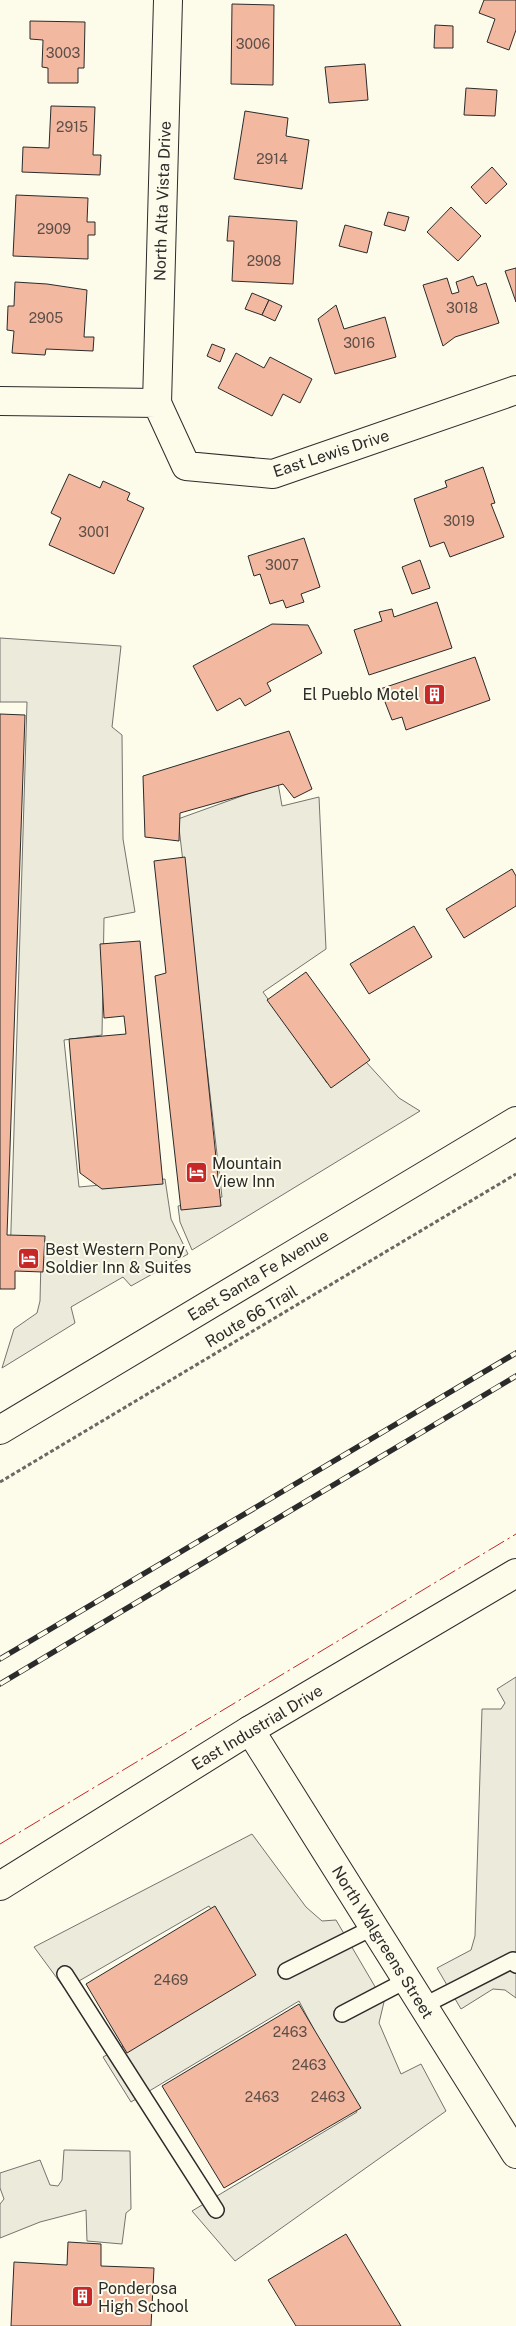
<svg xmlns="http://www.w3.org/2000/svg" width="516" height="2326" font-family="'Public Sans',sans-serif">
  <rect width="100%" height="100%" fill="#fdfbea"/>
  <g fill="#eceadb" stroke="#74746e">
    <path d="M0,638L121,646L112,727L122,735L123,839L135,912L104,918L102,1035L64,1040L79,1187L165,1179L171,1219L188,1254L131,1286L123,1277L71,1307L75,1323L2,1368L14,1329L37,1313L40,1301L41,1259L10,1262L27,702H0Z"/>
    <path d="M278,783L282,806L319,797L326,949L263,992L327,1083L366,1062L399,1098L420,1111L192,1250L180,1222L178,1206L222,1197L178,819Z"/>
    <path d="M516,1677V1998L505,1990L493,1989L461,2009L437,1968L471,1950L475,1936L482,1709H501L505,1703L497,1689Z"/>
    <path d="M252,1834L306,1907L322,1921L336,1920L384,2002L379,2023L401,2074L421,2064L446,2111L235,2261L192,2211L357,2112L299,2001L131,2102L103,2057L253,1975L209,1906L65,1989L34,1947Z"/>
    <path d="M64,2150L130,2151L131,2209L126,2213L122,2244L87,2241L86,2210L40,2222L0,2238V2204L4,2199L0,2188V2173L40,2160L50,2185L58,2186L62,2180Z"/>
  </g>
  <g fill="#f2b8a0" stroke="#2b2b2b">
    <path d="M484,0H516V30L509,50L487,42L495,19L479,13Z"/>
    <path d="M232,4L274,5L273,85L231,84Z"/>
    <path d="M30,21L85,22L84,68H78V83H48V68L42,67L43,40L30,39Z"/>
    <path d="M435,25L453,26V48H434Z"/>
    <path d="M365,64L368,100L329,103L325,67Z"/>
    <path d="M466,88L497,90L495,116L464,115Z"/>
    <path d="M51,106L95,107L93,155H101L100,175L22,172L23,147L49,148Z"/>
    <path d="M245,111L288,118L286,136L309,140L302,189L234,179Z"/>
    <path d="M492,167L507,184L486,204L471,187Z"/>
    <path d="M16,195L88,198L87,222H95V235H88V259L13,256Z"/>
    <path d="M451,207L481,236L458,261L427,232Z"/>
    <path d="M388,212L409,217L405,231L384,225Z"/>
    <path d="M229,216L297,221L293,284L232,281L234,241H227Z"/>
    <path d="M345,225L372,232L367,253L339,246Z"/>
    <path d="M516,268V302L505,271Z"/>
    <path d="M473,276L477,286L486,283L499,323L455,337L443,346L423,285L447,278L452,294L459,292L456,282Z"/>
    <path d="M15,282L47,284L87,290L84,337H94L93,351L46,349L45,355L12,353L14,331L7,330L8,306H14Z"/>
    <path d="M252,293L269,300L262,315L245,309Z"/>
    <path d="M269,300L282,306L275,321L262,315Z"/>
    <path d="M336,305L344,329L385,317L396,357L335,374L318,319Z"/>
    <path d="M212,344L225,349L220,362L207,356Z"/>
    <path d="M236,353L264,368L270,357L312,379L300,403L283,394L272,416L218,388Z"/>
    <path d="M483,467L495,503L491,504L504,537L450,557L444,542L430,547L414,499L447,487L445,481Z"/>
    <path d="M69,474L100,488L103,481L130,493L127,500L144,508L114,574L49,545L61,518L51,513Z"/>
    <path d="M304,538L320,587L301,594L304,602L286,608L283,600L270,604L260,574L254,576L248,556Z"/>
    <path d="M420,560L430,588L412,594L402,567Z"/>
    <path d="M437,602L452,648L369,675L354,630L382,621L379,612L392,609L394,617Z"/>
    <path d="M272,624L308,625L322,653L267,683L271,691L245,706L240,698L217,711L193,666Z"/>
    <path d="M475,657L490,700L406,730L402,717L392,720L380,689Z"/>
    <path d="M0,714L25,715L7,1235L45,1236L43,1272L15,1271V1289H0Z"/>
    <path d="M289,731L312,789L294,798L283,784L180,813L179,841L145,837L143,776Z"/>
    <path d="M185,857L221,1206L181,1210L155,976L166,973L154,861Z"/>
    <path d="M512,869L516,876V906L464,938L446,909Z"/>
    <path d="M414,926L432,957L369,994L350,964Z"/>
    <path d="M140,941L163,1184L102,1189L80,1173L69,1039L126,1034L124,1016L104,1018L100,944Z"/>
    <path d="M306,972L370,1060L331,1088L267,1000Z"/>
    <path d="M215,1906L256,1975L127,2053L86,1984Z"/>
    <path d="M299,2004L361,2108L224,2188L162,2086Z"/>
    <path d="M346,2234L401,2326H296L268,2280Z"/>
    <path d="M68,2242L101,2244V2266L154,2268L151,2326H11L14,2262L67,2265Z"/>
  </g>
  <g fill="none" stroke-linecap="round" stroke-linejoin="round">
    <defs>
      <g id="service">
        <path d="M286,1971L374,1927"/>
        <path d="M65,1974L216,2210"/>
        <path d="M423,2006L513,1960L516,1965"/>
        <path d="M342,2014L407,1980"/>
      </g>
      <g id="minor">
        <path d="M0,401L157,403L186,466L273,474L516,390"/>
        <path d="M157,403L168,0"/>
        <path d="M250,1730L516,2154"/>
      </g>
      <path id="tertiary" d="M0,1886L250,1730L516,1573"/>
      <path id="primary" d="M0,1430L516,1121"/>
    </defs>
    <use href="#service" stroke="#2b2b2b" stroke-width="18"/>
    <use href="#minor" stroke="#2b2b2b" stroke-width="30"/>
    <use href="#tertiary" stroke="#2b2b2b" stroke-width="30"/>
    <use href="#primary" stroke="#2b2b2b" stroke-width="30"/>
    <path stroke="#6a6964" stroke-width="3" stroke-dasharray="4 2.5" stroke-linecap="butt" d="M0,1482L516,1174"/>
    <use href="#service" stroke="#fdfbea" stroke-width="15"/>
    <use href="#minor" stroke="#fdfbea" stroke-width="28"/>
    <use href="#tertiary" stroke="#fdfbea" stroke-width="28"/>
    <use href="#primary" stroke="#fdfbea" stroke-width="28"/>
    <defs>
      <g id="rail">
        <path d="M0,1659L516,1353"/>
        <path d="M0,1684L516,1376"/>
      </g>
    </defs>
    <use href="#rail" stroke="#2b2b2b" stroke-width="5.5"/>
    <use href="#rail" stroke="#fdfbea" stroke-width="4" stroke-dasharray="11" stroke-linecap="butt"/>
    <path stroke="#c62828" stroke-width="1" stroke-dasharray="18 4 2.5 4" stroke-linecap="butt" d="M0,1844L516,1534"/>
  </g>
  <defs>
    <symbol id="building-square" viewBox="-11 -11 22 22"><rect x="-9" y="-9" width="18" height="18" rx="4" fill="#c62828" stroke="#fdfbea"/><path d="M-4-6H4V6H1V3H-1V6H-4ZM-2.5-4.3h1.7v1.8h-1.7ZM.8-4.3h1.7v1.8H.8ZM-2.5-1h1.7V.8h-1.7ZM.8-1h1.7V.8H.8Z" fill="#fff"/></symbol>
    <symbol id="hotel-square" viewBox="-11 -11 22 22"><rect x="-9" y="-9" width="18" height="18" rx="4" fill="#c62828" stroke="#fdfbea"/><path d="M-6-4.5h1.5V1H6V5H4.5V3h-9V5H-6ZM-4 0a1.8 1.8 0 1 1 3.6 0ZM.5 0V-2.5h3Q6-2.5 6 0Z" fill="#fff"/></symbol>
  </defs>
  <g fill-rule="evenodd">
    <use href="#building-square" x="422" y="682" width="25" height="25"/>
    <use href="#hotel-square" x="184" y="1160" width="25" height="25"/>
    <use href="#hotel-square" x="16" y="1246" width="25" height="25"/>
    <use href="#building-square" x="70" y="2284" width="25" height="25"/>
  </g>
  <g text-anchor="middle" stroke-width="4" stroke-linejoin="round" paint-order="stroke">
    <g font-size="14" fill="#5d4e48">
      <text x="253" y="49">3006</text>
      <text x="63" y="58">3003</text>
      <text x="72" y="132">2915</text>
      <text x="272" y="164">2914</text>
      <text x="54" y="234">2909</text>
      <text x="264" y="266">2908</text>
      <text x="462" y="313">3018</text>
      <text x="46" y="323">2905</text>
      <text x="359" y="348">3016</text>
      <text x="459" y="526">3019</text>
      <text x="94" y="537">3001</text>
      <text x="282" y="570">3007</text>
      <text x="171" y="1985">2469</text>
      <text x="290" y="2037">2463</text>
      <text x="309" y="2070">2463</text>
      <text x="262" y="2102">2463</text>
      <text x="328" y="2102">2463</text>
    </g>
    <g font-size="16" fill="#2b2b2b" stroke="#fdfbea">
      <text transform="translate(162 201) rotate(-88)" y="6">North Alta Vista Drive</text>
      <text transform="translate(331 453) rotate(-18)" y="6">East Lewis Drive</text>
      <text transform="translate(258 1275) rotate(-31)" y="6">East Santa Fe Avenue</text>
      <text transform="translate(251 1316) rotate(-31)" y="6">Route 66 Trail</text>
      <text transform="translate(257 1727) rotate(-31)" y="6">East Industrial Drive</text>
      <text transform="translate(383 1942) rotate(58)" y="6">North Walgreens Street</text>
    </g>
    <g font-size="16" fill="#2b2b2b" stroke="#fdfbea" text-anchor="start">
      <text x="419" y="700" text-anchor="end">El Pueblo Motel</text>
      <text x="212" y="1169">Mountain<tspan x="212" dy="18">View Inn</tspan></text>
      <text x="45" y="1255">Best Western Pony<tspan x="45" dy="18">Soldier Inn &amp; Suites</tspan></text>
      <text x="98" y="2294">Ponderosa<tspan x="98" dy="18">High School</tspan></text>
    </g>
  </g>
</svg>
